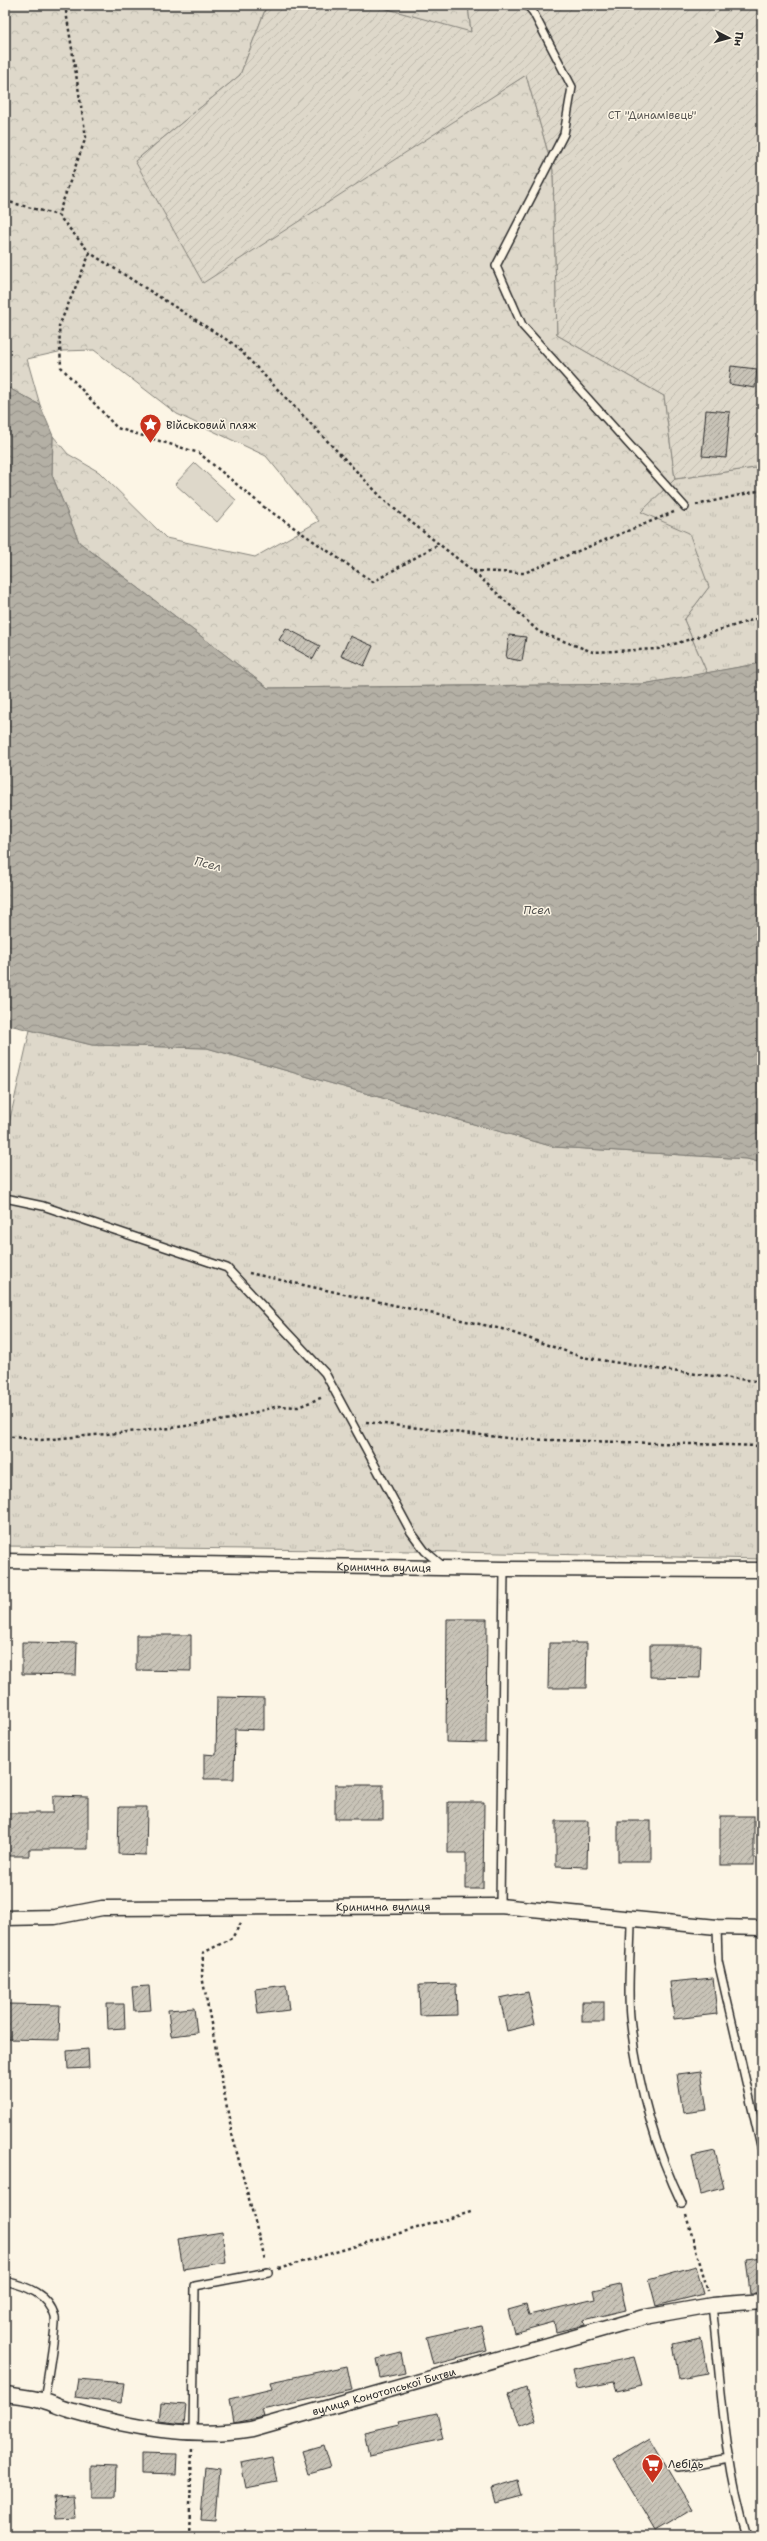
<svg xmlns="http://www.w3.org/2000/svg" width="767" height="2541" font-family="'Shantell Sans',sans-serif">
  <defs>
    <pattern id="grass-tufts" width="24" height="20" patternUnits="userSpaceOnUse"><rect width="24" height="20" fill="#ded8ca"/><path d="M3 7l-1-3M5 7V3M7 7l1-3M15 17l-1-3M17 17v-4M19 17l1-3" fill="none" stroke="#bfbaae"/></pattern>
    <pattern id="forest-crowns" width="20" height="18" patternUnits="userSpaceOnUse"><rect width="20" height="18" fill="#ded8ca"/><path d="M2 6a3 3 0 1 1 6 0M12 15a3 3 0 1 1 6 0" fill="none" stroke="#bfbaae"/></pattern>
    <pattern id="garden-furrows" width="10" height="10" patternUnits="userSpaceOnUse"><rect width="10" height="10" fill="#ded8ca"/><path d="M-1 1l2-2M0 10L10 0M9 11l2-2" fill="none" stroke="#bfbaae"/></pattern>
    <pattern id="water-waves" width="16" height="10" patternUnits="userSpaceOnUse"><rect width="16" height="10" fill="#b4b0a5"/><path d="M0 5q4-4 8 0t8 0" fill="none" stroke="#938f87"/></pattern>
    <pattern id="building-hatch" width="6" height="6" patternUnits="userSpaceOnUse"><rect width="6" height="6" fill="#c8c3b7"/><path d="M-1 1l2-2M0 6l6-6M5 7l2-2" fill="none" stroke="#a39f95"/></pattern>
  </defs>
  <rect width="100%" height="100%" fill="#fcf5e5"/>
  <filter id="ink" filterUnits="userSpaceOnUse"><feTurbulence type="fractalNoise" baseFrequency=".025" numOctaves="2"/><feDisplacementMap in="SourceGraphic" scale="8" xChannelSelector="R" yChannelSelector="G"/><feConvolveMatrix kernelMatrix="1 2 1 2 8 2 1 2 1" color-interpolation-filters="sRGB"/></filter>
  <g filter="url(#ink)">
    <g fill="url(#grass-tufts)" stroke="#84827a">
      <path d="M762,467V663L707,673L684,620L709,587L640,512L675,479Z"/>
      <path d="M30,1030L92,1045L207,1048L554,1147L747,1159L762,1163V1559L411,1551L5,1546V1141Z"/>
    </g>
    <g fill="url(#forest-crowns)" stroke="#84827a">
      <path d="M5,5H267L240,75L135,161L411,147L526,75L553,170L557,335L664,396L675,479L641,512L689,533L709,587L684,620L707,673L643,684L268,688L79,542L52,475L53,436L68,454L99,472L166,538L255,557L319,521L266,456L177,414L94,350L63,351L27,359L40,405L5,386Z"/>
      <path d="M373,5H468L471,33Z"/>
    </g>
    <path fill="url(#garden-furrows)" stroke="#84827a" d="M267,5H373L471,32L468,5H762V467L675,479L664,396L557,335L553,170L526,75L203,283L135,161L240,75Z"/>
    <path fill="#ded8ca" stroke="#84827a" d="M195,463L236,500L217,522L175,484Z"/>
    <path fill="url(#water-waves)" stroke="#7d7b74" d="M5,386L40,405L53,436L52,475L79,542L268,688L643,684L762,663V1163L747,1159L554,1147L207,1048L92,1045L5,1024Z"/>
    <g fill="url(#building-hatch)" stroke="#2b2b2b">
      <path d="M731,366L757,369L755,388L729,384Z"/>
      <path d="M706,410L730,412L726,458L702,456Z"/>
      <path d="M286,628L320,646L313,659L279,640Z"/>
      <path d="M509,635L526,637L522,661L506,658Z"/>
      <path d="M350,636L373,646L364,666L341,656Z"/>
      <path d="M447,1619H487L486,1743L446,1742Z"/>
      <path d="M136,1635H191V1671L136,1670Z"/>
      <path d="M22,1642L77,1643L76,1675L22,1674Z"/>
      <path d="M549,1643H587L586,1688H548Z"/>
      <path d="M650,1645H701L700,1678L650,1677Z"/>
      <path d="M217,1697L264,1698V1730L235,1729L234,1779H204V1754L216,1755Z"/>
      <rect x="335" y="1785" width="48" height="34"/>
      <path d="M53,1796L88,1797V1849H29V1856H5V1813H53Z"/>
      <path d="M448,1802H484L483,1889H466V1853H448Z"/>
      <path d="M119,1807H147L146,1855L118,1854Z"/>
      <rect x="720" y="1816" width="34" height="49"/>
      <path d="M556,1821H588L587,1867L556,1866Z"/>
      <rect x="618" y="1821" width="33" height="40"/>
      <path d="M713,1978L717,2014L674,2019L670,1982Z"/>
      <path d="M456,1984L457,2015L420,2016L419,1985Z"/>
      <path d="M286,1985L289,2010L258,2014L255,1989Z"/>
      <path d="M149,1986L151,2010L134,2011L132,1987Z"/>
      <path d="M528,1992L535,2024L507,2031L500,1998Z"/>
      <rect x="582" y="2002" width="22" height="20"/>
      <path d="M7,2004L60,2005L59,2040L6,2039Z"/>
      <path d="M107,2004H124L125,2028L108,2029Z"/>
      <path d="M194,2008L197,2033L171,2036L168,2010Z"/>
      <path d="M88,2049L89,2068L68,2069L67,2051Z"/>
      <path d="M701,2071L707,2110L683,2113L677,2074Z"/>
      <path d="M715,2151L724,2188L701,2194L692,2156Z"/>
      <path d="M222,2232L226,2262L183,2269L178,2239Z"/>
      <path d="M762,2257V2293H750L746,2259Z"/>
      <path d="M696,2266L704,2294L656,2306L649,2279Z"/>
      <path d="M620,2284L626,2310L584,2320L585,2325L556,2332L554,2322L514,2333L508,2310L526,2305L529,2315L595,2299L593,2290Z"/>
      <path d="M481,2325L487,2351L433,2365L426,2337Z"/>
      <path d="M701,2338L708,2374L679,2379L673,2344Z"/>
      <path d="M401,2353L405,2373L381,2378L377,2359Z"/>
      <path d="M634,2357L642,2385L617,2391L614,2382L577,2389L573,2370Z"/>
      <path d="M347,2366L352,2390L262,2410L264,2417L234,2423L230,2399L272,2389L270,2382Z"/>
      <path d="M78,2379L124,2383L121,2403L75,2397Z"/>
      <path d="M526,2388L536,2420L520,2426L509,2394Z"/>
      <path d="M161,2403L186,2405L184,2424L159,2421Z"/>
      <path d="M437,2413L443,2439L370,2455L365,2432L400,2424L399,2421Z"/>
      <path d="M650,2438L692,2509L655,2531L613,2460Z"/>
      <path d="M323,2445L330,2468L309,2474L302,2451Z"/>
      <path d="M141,2453L177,2454L176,2475L141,2474Z"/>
      <path d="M272,2457L277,2482L246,2488L241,2463Z"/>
      <path d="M91,2465L117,2466L116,2497H91Z"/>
      <path d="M205,2466L219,2468L215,2521L201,2520Z"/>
      <path d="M518,2480L522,2496L496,2503L492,2488Z"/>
      <path d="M73,2495L75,2517L56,2518L54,2496Z"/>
    </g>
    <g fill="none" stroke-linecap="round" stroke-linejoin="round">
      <defs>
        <g id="service">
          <path d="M527,5L533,12L572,87L564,134L496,266L522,325L685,507"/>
          <path d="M5,1198L43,1206L227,1268L325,1373L411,1532L425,1551L444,1567"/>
          <path d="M500,1906L504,1569"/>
          <path d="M631,1919C631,1951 627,1985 630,2017C637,2081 654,2146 682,2204"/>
          <path d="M717,1927L718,1961L762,2151"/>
          <path d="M5,2281C26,2286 49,2294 55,2317C57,2327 46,2387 44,2401"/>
          <path d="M712,2305C721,2382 724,2462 747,2536"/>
          <path d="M193,2434L195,2286L268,2272"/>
          <path d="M679,2467L730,2458"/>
        </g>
        <g id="minor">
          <path id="s1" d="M5,1561L504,1569L762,1570"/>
          <path id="s2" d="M5,1918L55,1917L102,1908L500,1906L717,1927L762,1928"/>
          <path id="s3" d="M5,2394C18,2396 32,2397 44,2401C54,2404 63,2409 73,2411C131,2428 192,2439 252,2429L645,2317L712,2305L762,2301"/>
        </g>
      </defs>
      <use href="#service" stroke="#2b2b2b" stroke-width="10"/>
      <use href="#minor" stroke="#2b2b2b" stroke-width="17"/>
      <g stroke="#2b2b2b" stroke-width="2.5" stroke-dasharray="3 3" stroke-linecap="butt">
        <path d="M65,5L86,137L58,215L90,253L235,345L387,503L473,571L539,632L593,652L658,649L762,617"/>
        <path d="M5,201L58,215"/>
        <path d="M90,253L59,326L61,367L117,428L199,453L264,507L373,582L439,544"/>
        <path d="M696,505L762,490"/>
        <path d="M473,571L524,573L674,512"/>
        <path d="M249,1273L502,1329L582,1357L663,1370L755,1381L762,1384"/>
        <path d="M366,1422L516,1439L762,1446"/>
        <path d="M5,1436L41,1440L172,1428L231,1419L278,1406L298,1407L323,1397"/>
        <path d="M241,1923L232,1938L203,1953L202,1976L232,2134L265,2260"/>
        <path d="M686,2215L708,2291"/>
        <path d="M278,2269L471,2212"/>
        <path d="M189,2536L192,2448"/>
      </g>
      <use href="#service" stroke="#fcf5e5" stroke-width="7"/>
      <use href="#minor" stroke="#fcf5e5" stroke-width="14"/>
    </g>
  </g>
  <defs>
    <symbol id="sight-pin" viewBox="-11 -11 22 30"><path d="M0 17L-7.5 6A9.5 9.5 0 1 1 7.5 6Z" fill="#c8321e" stroke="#fcf5e5"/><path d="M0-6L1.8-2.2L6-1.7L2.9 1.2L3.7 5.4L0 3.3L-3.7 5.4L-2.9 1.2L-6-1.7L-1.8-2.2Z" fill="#fff"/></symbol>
    <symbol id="supermarket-pin" viewBox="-11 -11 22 30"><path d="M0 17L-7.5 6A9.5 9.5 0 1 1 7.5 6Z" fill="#c8321e" stroke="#fcf5e5"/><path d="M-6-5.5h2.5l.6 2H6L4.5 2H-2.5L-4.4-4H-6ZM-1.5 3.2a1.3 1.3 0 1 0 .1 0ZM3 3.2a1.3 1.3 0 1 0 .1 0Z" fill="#fff"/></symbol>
  </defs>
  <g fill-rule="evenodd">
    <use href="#sight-pin" x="138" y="412" width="25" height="34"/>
    <use href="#supermarket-pin" x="640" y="2452" width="25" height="34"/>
  </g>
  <g text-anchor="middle" stroke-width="3" stroke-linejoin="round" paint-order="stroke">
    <g font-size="11" fill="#585653" stroke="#fcf5e5">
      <text x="652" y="119">СТ "Динамівець"</text>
    </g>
    <g font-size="11" fill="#2b2b2b" stroke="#fcf5e5" text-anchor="start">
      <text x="166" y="429">Військовий пляж</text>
      <text x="668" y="2468">Лебідь</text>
    </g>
    <g font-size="11" fill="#2b2b2b" stroke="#fcf5e5">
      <text dy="4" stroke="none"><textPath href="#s1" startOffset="379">Кринична вулиця</textPath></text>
      <text dy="4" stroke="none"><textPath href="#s2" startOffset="379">Кринична вулиця</textPath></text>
      <text dy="4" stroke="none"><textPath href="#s3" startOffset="389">вулиця Конотопської Битви</textPath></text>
    </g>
    <g font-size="12" font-style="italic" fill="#545350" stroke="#fcf5e5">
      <text transform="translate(208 864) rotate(14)" y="4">Псел</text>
      <text x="537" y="914">Псел</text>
    </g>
  </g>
  <rect width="767" height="2541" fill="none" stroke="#fcf5e5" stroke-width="20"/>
  <rect x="10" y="10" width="747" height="2521" fill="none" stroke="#2b2b2b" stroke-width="1.5" filter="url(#ink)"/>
  <g transform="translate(729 38) rotate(96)" stroke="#fcf5e5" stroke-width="3" paint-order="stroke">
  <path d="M0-3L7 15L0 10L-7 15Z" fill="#2b2b2b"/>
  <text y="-6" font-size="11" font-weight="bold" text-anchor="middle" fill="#2b2b2b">Пн</text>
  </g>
</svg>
